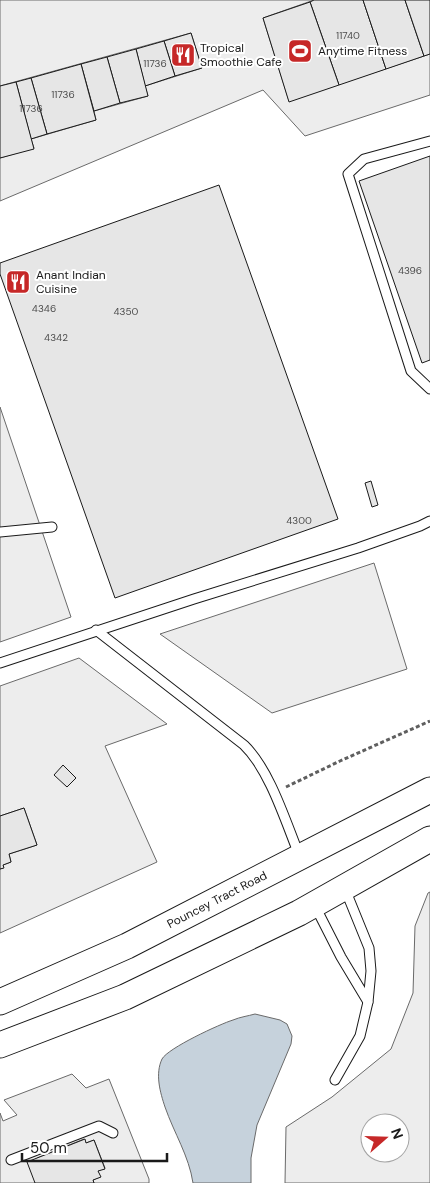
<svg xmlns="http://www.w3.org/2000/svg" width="430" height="1183" font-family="'DM Sans',sans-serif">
  <rect width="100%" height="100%" fill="#fff"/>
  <g fill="#ededed" stroke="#6a6a6a" fill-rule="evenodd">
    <path d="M0,0H314L263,18L289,101L430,54V95L305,136L263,90L0,201V158L34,148L31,139L96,120L94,111L148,96L145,86L202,68L191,33L0,86Z"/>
    <path d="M0,407L71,617L0,642Z"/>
    <path d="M374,563L407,669L272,713L160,634Z"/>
    <path d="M79,658L167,724L105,746L157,862L0,933V869L3,868V865L11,862L9,854L37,845L24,808L0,816V686Z"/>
    <path d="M430,892V1183H285L286,1127L332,1097L391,1049L413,993L415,926L428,893ZM370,1123H400V1153H370Z"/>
    <path d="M72,1074L86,1088L109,1079L149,1179V1183H94L93,1180L100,1177L98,1171L105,1168L94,1140L86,1143L84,1139L37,1158L35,1183H0V1113L3,1121L17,1115L4,1100Z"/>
  </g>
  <path fill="#c6d2dc" stroke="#6a6a6a" d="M255,1014L280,1020L287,1024L292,1036L291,1044L257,1125L251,1158V1183H193C189,1156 174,1133 165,1107C160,1092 155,1074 162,1059C168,1048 220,1024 233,1020C240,1017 248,1016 255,1014Z"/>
  <g fill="#e6e6e6" stroke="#1a1a1a">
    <path d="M314,0H363L386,69L339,85L310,2Z"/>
    <path d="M363,0H405L424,56L386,69Z"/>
    <path d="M405,0H430V54L424,56Z"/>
    <path d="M310,2L339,85L289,102L263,18Z"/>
    <path d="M191,33L202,68L175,76L164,41Z"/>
    <path d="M164,41L175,76L145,86L136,49Z"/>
    <path d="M136,49L148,96L120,103L107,57Z"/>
    <path d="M107,57L120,103L94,111L81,64Z"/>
    <path d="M81,64L96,120L47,134L31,78Z"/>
    <path d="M31,78L47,134L31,139L16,82Z"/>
    <path d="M16,82L34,149L0,158V86Z"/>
    <path d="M430,156V360L422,363L359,181Z"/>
    <path d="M219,185L338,519L115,598L0,274V263Z"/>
    <path d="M371,481L378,505L372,507L365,483Z"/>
    <path d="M63,765L76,778L67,787L54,775Z"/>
    <path d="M24,808L37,845L9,854L11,862L3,865L4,868L0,869V816Z"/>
    <path d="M85,1139L86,1143L94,1140L105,1169L98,1171L101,1177L93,1180L94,1183H35L27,1162Z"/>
  </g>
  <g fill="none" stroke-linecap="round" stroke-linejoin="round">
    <defs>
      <g id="service">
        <path d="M430,141L364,159L348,174L411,371L430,389"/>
        <path d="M0,532L52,527"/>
        <path d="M96,630L244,745C270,770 286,823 300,857"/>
        <path d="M0,663L194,599L358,548L420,526L430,521"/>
        <path d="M315,906L341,957L368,1002"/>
        <path d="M335,1080L360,1036L368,1002L371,971L369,948L345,889"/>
        <path d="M11,1160L99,1126L113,1133"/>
      </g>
      <g id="secondary">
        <path id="s1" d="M0,1002L127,946L430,790"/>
        <path d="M0,1045L125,997L299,913L430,839"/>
      </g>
    </defs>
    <use href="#service" stroke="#1a1a1a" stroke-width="11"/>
    <use href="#secondary" stroke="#1a1a1a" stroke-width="27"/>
    <path stroke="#5f5f5f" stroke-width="3" stroke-dasharray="4 2.5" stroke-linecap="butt" d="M286,787L340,761L430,721"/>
    <use href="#service" stroke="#fff" stroke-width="9"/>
    <use href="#secondary" stroke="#fff" stroke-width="25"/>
  </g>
  <defs>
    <symbol id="stadium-square" viewBox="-11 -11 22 22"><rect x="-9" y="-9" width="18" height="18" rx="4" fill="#c62828" stroke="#fff"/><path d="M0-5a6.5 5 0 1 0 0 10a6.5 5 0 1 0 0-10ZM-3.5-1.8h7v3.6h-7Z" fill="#fff"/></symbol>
    <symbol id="restaurant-square" viewBox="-11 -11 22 22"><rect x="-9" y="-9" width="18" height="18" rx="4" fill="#c62828" stroke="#fff"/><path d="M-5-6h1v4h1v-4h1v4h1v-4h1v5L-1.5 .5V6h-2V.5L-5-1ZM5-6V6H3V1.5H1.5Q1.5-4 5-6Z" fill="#fff"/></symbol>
  </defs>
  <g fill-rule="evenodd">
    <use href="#stadium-square" x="286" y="37" width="28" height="28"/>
    <use href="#restaurant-square" x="169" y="41" width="28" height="28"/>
    <use href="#restaurant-square" x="4" y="268" width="28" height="28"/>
  </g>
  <g text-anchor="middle" stroke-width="4" stroke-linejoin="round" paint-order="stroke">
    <g font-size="10" fill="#4d4d4d">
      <text x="348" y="39">11740</text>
      <text x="155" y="67">11736</text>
      <text x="63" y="98">11736</text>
      <text x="31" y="112">11736</text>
      <text x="410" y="274">4396</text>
      <text x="44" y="312">4346</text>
      <text x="126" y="315">4350</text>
      <text x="56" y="341">4342</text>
      <text x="299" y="524">4300</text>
    </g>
    <g font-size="12" fill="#1a1a1a" stroke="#fff" text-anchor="start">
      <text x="200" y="52">Tropical<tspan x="200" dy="14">Smoothie Cafe</tspan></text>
      <text x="318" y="55">Anytime Fitness</text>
      <text x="36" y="279">Anant Indian<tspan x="36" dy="14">Cuisine</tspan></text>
    </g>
    <g font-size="12" fill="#1a1a1a" stroke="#fff">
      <text dy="4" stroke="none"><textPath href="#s1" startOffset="240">Pouncey Tract Road</textPath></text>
    </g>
  </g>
  <g transform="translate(385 1138) rotate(70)"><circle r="24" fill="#ffffff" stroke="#a3a3a3"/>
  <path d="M0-4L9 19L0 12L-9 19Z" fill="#c62828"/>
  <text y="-8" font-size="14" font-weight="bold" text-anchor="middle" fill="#1a1a1a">N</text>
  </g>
  <path d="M22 1153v8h145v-8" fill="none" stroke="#1a1a1a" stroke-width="2.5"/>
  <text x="30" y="1153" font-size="15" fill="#1a1a1a" stroke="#ffffff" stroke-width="4" paint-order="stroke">50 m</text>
</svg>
